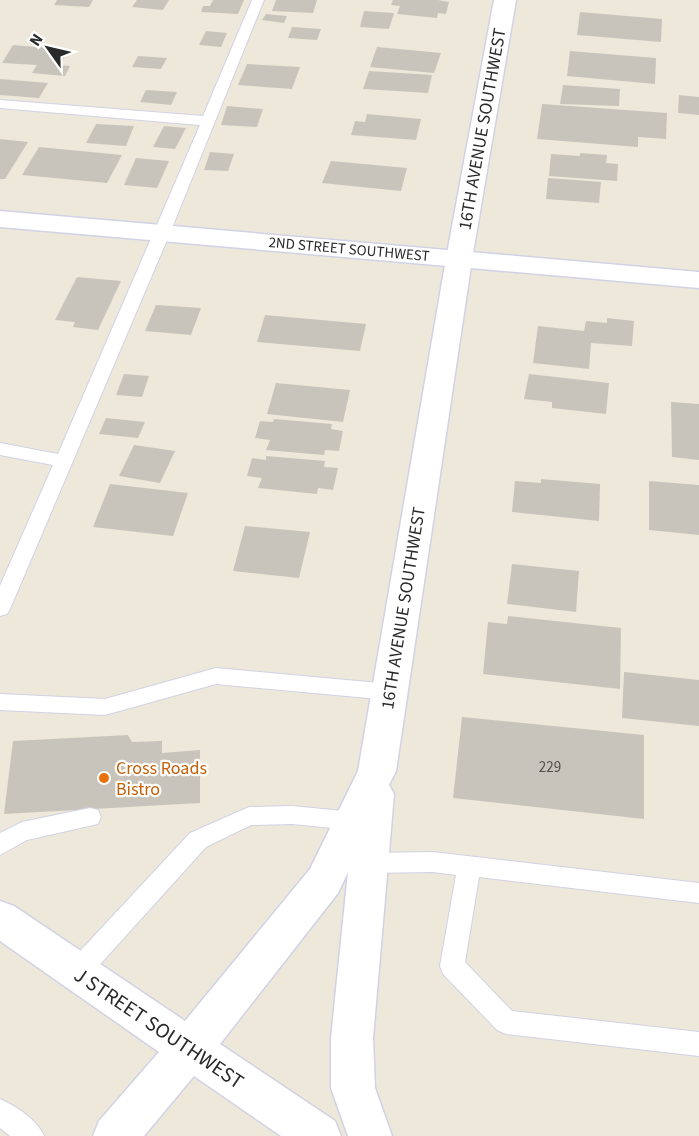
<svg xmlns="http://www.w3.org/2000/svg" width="699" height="1136" font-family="'Source Sans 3',sans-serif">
  <rect width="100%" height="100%" fill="#eee8db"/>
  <g fill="#c9c4bb">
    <path d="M57,0H93L89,7L54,5Z"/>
    <path d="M137,0H169L163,10L132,7Z"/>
    <path d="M213,0H244L238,14L201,12L203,6H210Z"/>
    <path d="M276,0H317L313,13L272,11Z"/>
    <path d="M393,0H438L449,2L446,14L438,13L437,18L397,14L400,6L391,5Z"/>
    <path d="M364,11L394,13L389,29L360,27Z"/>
    <path d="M580,12L662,19L661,42L577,35Z"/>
    <path d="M266,14L287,16L284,23L262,20Z"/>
    <path d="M292,27L321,29L317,40L288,38Z"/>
    <path d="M206,31L227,33L221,47L199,45Z"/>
    <path d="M13,45L69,50L60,65L70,66L65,76L32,73L37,65L2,63Z"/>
    <path d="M377,47L441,53L434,73L370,67Z"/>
    <path d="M570,51L656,58L655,84L567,76Z"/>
    <path d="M138,56L167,58L161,69L132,67Z"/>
    <path d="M247,64L300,67L292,89L238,85Z"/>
    <path d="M369,71L432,75L428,93L363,89Z"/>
    <path d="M0,79L48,83L39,98L0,95Z"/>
    <path d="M563,85L620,89L619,106L560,104Z"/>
    <path d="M146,90L177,92L171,105L140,102Z"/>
    <path d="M679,95L699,97V115L678,113Z"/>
    <path d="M542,104L667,113L666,139L638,137V147L537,139Z"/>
    <path d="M227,106L263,109L257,127L221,125Z"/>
    <path d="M367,114L421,119L416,140L351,135L355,121L365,122Z"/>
    <path d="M96,124L134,126L126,146L86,143Z"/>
    <path d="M164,126L186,128L175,149L153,147Z"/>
    <path d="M0,139L28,142L5,179H0Z"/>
    <path d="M39,147L122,155L107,183L22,175Z"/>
    <path d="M210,152L234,154L228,171L204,170Z"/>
    <path d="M580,153L607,155L606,163L618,164L617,181L549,176L551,154L580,156Z"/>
    <path d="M136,158L169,161L157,188L124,185Z"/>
    <path d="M331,161L407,168L401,191L322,183Z"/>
    <path d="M548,178L601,182L599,203L546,199Z"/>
    <path d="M77,277L121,281L98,330L73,327L75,322L55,320Z"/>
    <path d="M156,305L201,308L191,335L145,331Z"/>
    <path d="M265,315L366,324L360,351L257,342Z"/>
    <path d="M607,318L634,321L632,346L591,343L589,369L533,363L538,326L584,331L586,321L607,323Z"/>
    <path d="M124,374L149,376L142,397L116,395Z"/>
    <path d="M529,374L609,383L606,414L552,408V402L524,399Z"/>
    <path d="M276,383L350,390L343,422L267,414Z"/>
    <path d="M671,402L699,404V460L672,457Z"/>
    <path d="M106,418L145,422L138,438L99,434Z"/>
    <path d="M274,419L332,424L331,429L343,431L339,451L325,450L324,455L266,450L270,440L255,438L260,421L273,422Z"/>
    <path d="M134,445L175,451L160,483L119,476Z"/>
    <path d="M266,456L325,461L324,467L338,468L333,490L318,488L317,494L258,488L262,478L247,476L252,458L266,460Z"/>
    <path d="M541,479L600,484L599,521L512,512L515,481L541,483Z"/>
    <path d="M649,481L699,485V535L649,530Z"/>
    <path d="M110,484L188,493L173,536L93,527Z"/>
    <path d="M245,526L310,532L299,578L233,571Z"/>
    <path d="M512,564L579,571L576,612L507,604Z"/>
    <path d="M508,616L621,628L620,689L483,674L488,622L507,624Z"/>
    <path d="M624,672L699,680V726L622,718Z"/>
    <path d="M462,717L644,735V819L453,798Z"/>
    <path d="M128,735L132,742L162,741V753L200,750V803L4,814L13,741Z"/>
  </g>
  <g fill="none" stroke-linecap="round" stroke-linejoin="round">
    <defs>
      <g id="lane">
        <path d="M252,0H264L170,233L10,609L7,614L0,616V586L53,465L0,455V443L58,454L200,125L0,108V100L203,116Z"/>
        <path d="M216,668L390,684L397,686L401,692L397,698L390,700L216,684L105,715L0,710V694L105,699Z"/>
        <path d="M292,806L353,812L361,814L364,821L361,828L353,830L292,824L251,825L206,847L86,980L77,983L68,980L65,972L68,964L190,833L249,807Z"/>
        <path d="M90,808L98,810L101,817L98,824L27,840L0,855V833L22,822Z"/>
        <path d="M433,852L699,883V903L479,877L465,962L512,1011L699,1032V1056L506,1034L497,1030L443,974L440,966L456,875L433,872L368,873L360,870L356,863L360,856L368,853Z"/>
        <path d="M0,1099C16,1106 37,1120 44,1136H10L0,1128Z"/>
      </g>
      <path id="street" d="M0,211L699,272V288L0,227Z"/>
      <path id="secondary" d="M494,0H516L472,259L396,771L389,785L394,794L373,1038L375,1088L392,1136H348L331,1088V1038L348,872L338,893L220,1044L335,1121L341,1136H281L194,1076L144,1136H93L99,1121L159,1052L0,941V901L14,906L185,1021L310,869L358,771L446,259Z"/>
    </defs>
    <use href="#lane" stroke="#d0d2e5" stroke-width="2"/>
    <use href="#street" stroke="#d0d2e5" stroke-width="3"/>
    <use href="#secondary" stroke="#d0d2e5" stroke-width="3"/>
    <use href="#lane" fill="#fff" fill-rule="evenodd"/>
    <use href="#street" fill="#fff" fill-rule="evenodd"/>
    <use href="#secondary" fill="#fff" fill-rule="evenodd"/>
  </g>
  <circle fill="#e8710a" stroke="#fff" stroke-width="2" cx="104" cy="778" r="6"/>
  <g text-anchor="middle" stroke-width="4.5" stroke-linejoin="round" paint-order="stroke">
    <g font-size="15" fill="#2a2a2a" stroke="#fff">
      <text transform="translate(349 249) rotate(5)" y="5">2ND STREET SOUTHWEST</text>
    </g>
    <g font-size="15" fill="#52504e">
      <text x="550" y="772">229</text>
    </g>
    <g font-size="18" fill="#2a2a2a" stroke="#fff">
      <text transform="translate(482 129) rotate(-80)" y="6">16TH AVENUE SOUTHWEST</text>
      <text transform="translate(403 608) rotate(-81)" y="6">16TH AVENUE SOUTHWEST</text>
    </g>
    <g font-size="18" fill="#c56008" stroke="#fff" text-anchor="start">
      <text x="116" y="774">Cross Roads<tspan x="116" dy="21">Bistro</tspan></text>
    </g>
    <g font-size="21" fill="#2a2a2a" stroke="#fff">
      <text transform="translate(159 1028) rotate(34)" y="7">J STREET SOUTHWEST</text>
    </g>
  </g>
  <g transform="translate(48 48) rotate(304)" stroke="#ffffff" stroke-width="4.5" paint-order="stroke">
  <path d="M0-4.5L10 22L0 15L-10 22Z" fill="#2a2a2a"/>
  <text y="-9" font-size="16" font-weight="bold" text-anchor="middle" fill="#2a2a2a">N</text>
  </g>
</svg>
